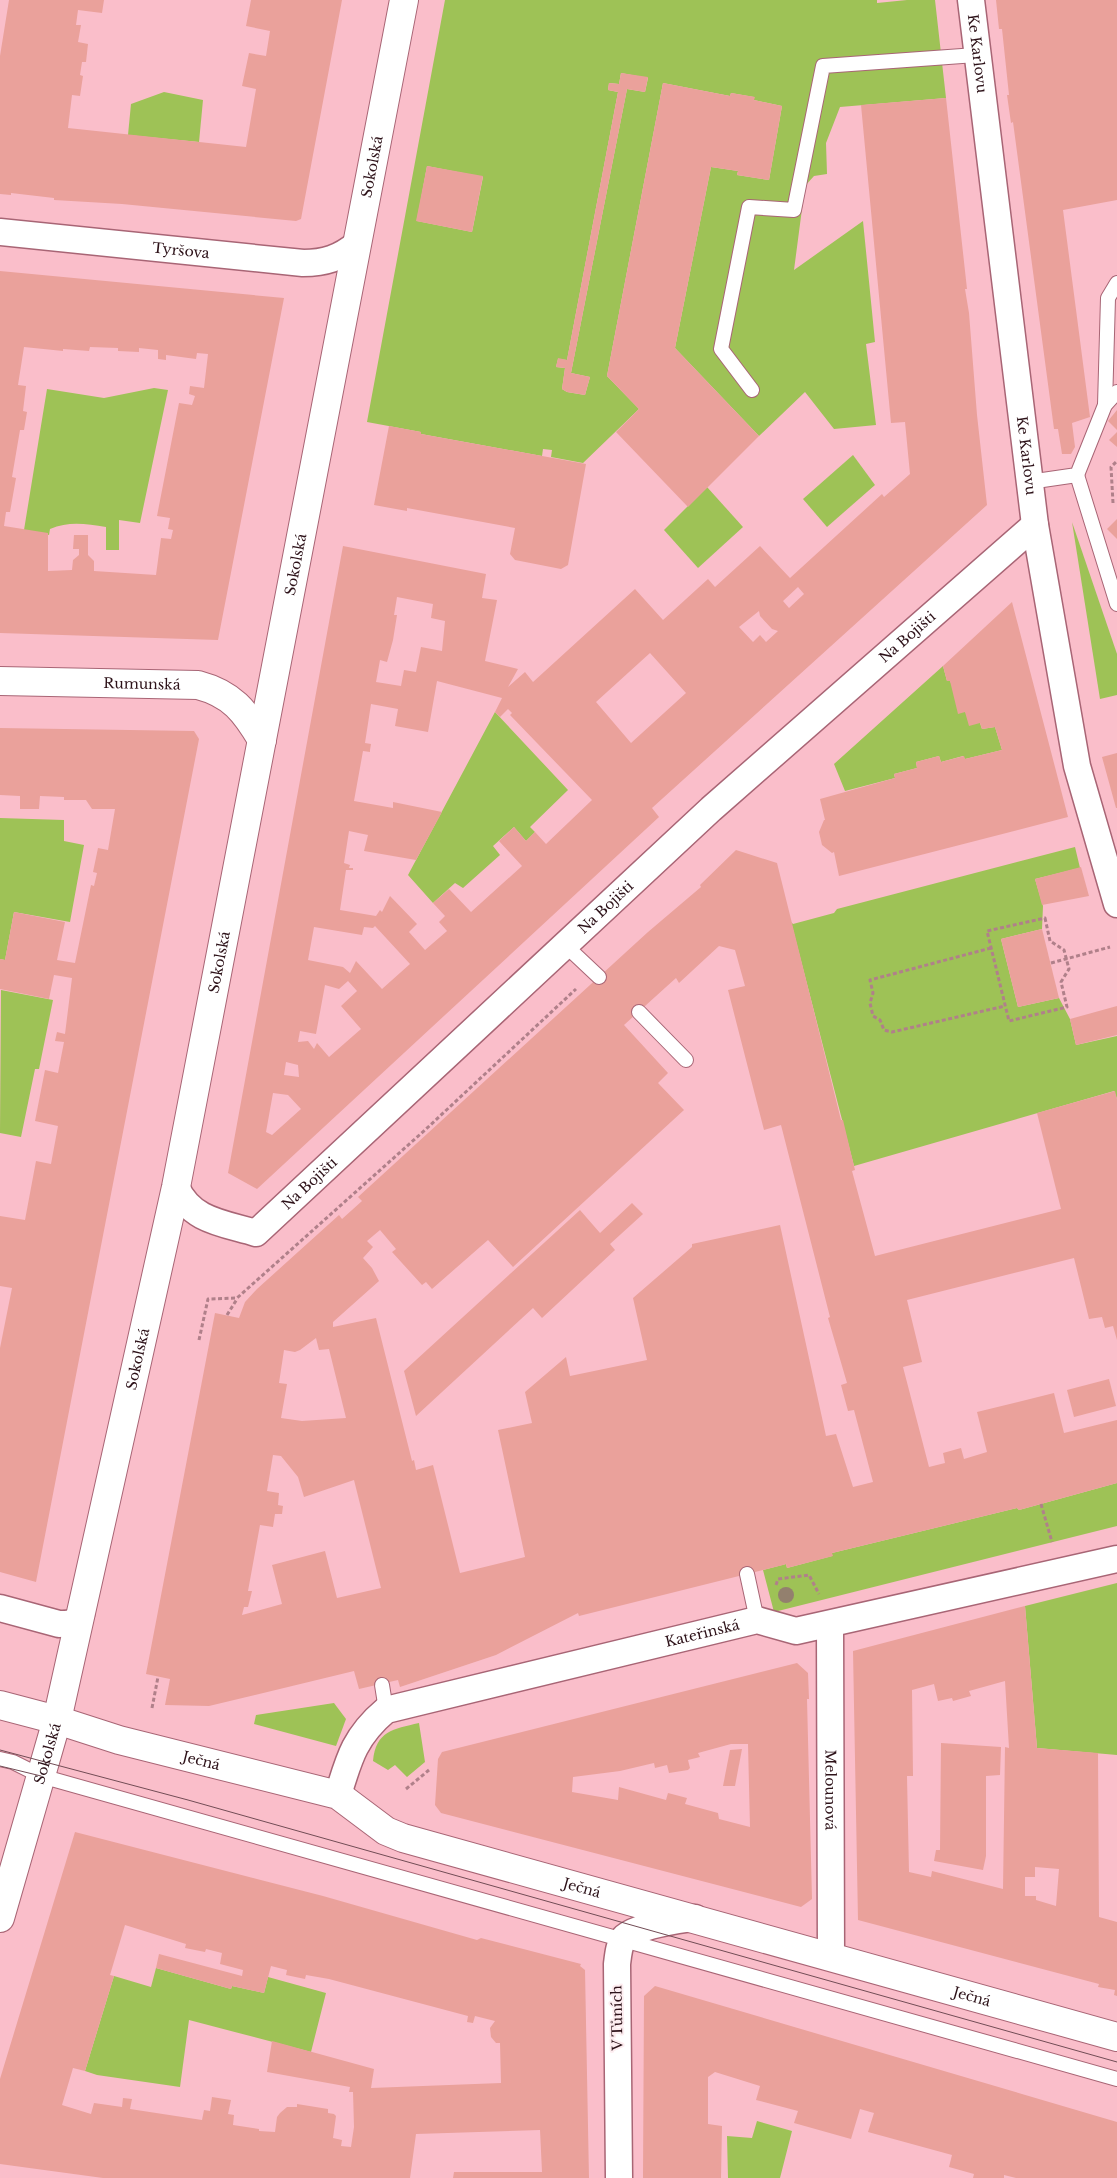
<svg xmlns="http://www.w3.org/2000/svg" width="1117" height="2178" font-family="'Libre Baskerville',serif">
  <rect width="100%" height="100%" fill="#fabeca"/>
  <g fill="#9ec256" fill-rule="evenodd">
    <path d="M445,0H877V3L907,0H935L946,98L840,107L826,143L827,174L814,176L805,186L794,270L863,221L875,342L866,344L876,425L834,429L805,392L759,436L675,348L711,167L738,171L737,175L769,180L782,106L754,100V97L731,93L730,96L663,83L607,376L639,409L583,463L551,457L552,450L543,449L542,456L421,434V432L367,422ZM621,73L648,78L645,92L627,89L571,373L590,377L585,395L567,392L562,389L565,368L556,367L558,359L567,360L618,92L608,90L609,83L619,84ZM427,166L483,177L472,232L417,221Z"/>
    <path d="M164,92L203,100L199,142L128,135L131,104Z"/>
    <path d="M154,388L168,390L140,523L119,520V550H106V527C86,524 69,521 50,529L49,535L24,530L47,389L104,398Z"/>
    <path d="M853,455L875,485L827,527L803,499Z"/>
    <path d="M707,487L743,527L698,568L664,530Z"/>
    <path d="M1072,522L1117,654V695L1100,699Z"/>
    <path d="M943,666L947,681H950L965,712L980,723L982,729L995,727L1002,750L965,759L963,756L941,762L939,756L916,762L917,768L894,774L895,778L845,791L834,764Z"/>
    <path d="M495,712L568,790L530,827L535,832L526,841L514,827L493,846L500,855L463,888L455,883L433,903L408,875Z"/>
    <path d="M0,818L64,820V841L84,845L70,922L14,912L5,960L0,959Z"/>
    <path d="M1075,847L1080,868L1035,879L1043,906L1042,929L1001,939L1018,1007L1059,998L1070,1019L1076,1045L1117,1036V1099L1114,1091L854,1166L791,922L793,924L834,913L837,909Z"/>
    <path d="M1,990L53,1000L39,1069H35L21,1137L0,1133Z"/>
    <path d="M1117,1483V1526L774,1612L763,1570L786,1564L787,1568L832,1556V1553L1017,1508L1019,1510Z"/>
    <path d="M1117,1583V1755L1037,1748L1025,1606Z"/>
    <path d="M334,1703L346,1719L336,1746L254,1724L256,1715Z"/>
    <path d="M419,1723L425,1762L407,1777L395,1765L388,1770L373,1761C376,1731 393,1729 419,1723Z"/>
    <path d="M156,1968L231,1989L232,1986L264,1993L268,1977L326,1993L311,2052L189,2020L180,2087L97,2075L85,2071L114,1976L151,1987Z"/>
    <path d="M757,2121L792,2131L780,2178H728L727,2136L752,2138Z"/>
  </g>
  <g fill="#eaa19b" fill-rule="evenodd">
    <path d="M9,0H104L102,13L78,10L76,25H81L78,42L88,44L86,62H82L80,75L83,76L80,96L72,95L68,128L246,147L256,89L242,86L249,53L266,56L270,31L246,26L251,0H342L301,219L296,221L122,204L54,200V198L11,193V195L0,194V56Z"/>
    <path d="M996,0H1117V200L1063,210L1090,417L1072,423L1075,447L1071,454H1062L1058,429H1054L1013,122L1011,123L1007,95H1009L1002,29H999Z"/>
    <path d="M621,73L648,77L645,92L627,89L571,373L590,377L585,395L567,392L562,389L565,368L556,367L558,358L567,360L618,92L608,90L609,83L619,84Z"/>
    <path d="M663,83L730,96L731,93L755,97L754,100L782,106L769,180L737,175L738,171L711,167L675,348L759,436L688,507L616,432L639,409L607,376Z"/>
    <path d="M946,98L967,289H965L969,313L977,415L987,505L652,808L659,817L257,1189L228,1173L343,546L486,574L482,598L497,600L485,661L518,669L508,687L525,672L533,682L635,589L663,620L708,579L715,587L760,546L790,578L882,494L884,497L910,474L905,422L891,423L861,105ZM798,587L804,594L789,608L783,601ZM397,597L433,604L431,618L445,621L442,651L421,647L416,672L404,670L401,686L376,682L380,660L387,662L393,640L397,615H394ZM759,611L760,616L772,629L778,631L766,642L760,635L753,642L739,627ZM650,653L686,693L631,743L596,702ZM437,681L502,698L495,712L500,717L508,709L512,713L510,715L592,800L546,844L535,832L526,841L514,827L499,841L522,866L471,912L449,889L433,903L445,916L439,922L447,931L425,950L409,932L417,924L390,896L382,912L380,910L376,916L340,910L346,870H353V868H349L350,865L344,863L349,831L368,835L364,851L416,860L442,812L393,802V808L354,801L363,751L370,752V750L371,744L365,743L371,704L398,709L395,726L428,732ZM375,926L410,964L382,989L356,961L350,973L343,967L308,960L314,927L362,935L364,927L373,928ZM348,981L357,991L341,1006L361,1029L329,1057L317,1043L314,1049L308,1041L298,1042L300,1031L316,1034L325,985L339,989ZM286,1062L298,1065L299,1077L284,1075ZM273,1093L288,1095L301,1109L272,1135L266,1132Z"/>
    <path d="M427,166L483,176L472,232L416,221Z"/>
    <path d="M0,271L284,298L218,640L0,633ZM24,347L63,351V349L89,351L90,347L118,348V351L139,352V348L158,350V359L166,360V355L196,359L197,353L208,354L204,388L190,386L189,394L195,396L192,405L179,403L157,516L170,518L168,529L173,530L171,539L161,538L156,575L94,571V561L88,555V535H74L73,549H79V555L73,560L72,570L48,571V533L4,526L6,512H10L16,478L12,477L20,430H24L27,412L23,411L26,386L18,385Z"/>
    <path d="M1117,410V430L1108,421Z"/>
    <path d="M389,426L421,432V434L586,464L568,565L561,569L515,560L510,554L515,528L407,508V511L374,505Z"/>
    <path d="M1117,432V447L1109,440Z"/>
    <path d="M1117,519V539L1107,529Z"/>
    <path d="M1012,602L1068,817L839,876L834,852L832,853L822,845L819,832L824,820H825L820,799L895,778L894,774L917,768L916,762L939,756L941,762L964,756L965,759L1002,750L995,727L982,729L980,723L969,726L965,712L958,714L950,681H947L943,666Z"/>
    <path d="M0,728L194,731L199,739L36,1582L0,1572V1348L12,1288L0,1286V1216L25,1220L36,1161L51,1164L58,1126L35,1121L45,1070L58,1073L64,1042L55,1041L57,1032L65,1034L72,978L54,975L49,999L0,989V959L5,960L14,912L65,922L57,960L75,963L91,885L94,886L97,873L93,872L98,848L108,850L115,809H92L86,800H64V797L40,796L39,809H20V796L0,795Z"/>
    <path d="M1117,753V808H1116L1102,757Z"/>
    <path d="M736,850L777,863L841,1120H843L855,1170L852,1171L875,1256L1061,1209L1037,1113L1115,1091L1117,1099V1340L1113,1326L1105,1328L1102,1317L1089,1319L1074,1258L907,1300L922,1362L903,1367L929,1467L945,1463L943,1453L961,1448L964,1459L987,1452L977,1412L1054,1393L1064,1433L1117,1420V1483L1019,1510L1017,1508L832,1553L833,1556L787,1568L786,1564L783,1565L579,1616L578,1613L496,1655L400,1687L398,1680L359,1689L354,1671L209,1706L165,1705L170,1679L146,1674L215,1313L239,1318L245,1302L257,1289L339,1215L342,1219L362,1201L358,1197L648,932L701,887L700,885ZM719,946L735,950L745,986L728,990L764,1130L781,1125L830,1317L828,1318L847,1383L841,1385L848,1411L854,1410L873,1482L853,1487L836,1434L826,1436L780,1225L692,1244V1247L633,1298L647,1360L570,1376L566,1357L525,1392L532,1423L498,1430L525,1557L460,1573L433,1465L416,1470L414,1460L412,1461L376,1318L333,1327V1322L379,1281L372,1268L363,1258L373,1247L367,1241L380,1230L396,1249L392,1252L422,1285L426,1282L432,1289L488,1240L513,1267L684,1110L658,1083L668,1073L624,1025L676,978L679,983ZM316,1338L319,1350L329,1349L346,1418L302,1421L281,1418L287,1384L279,1383L284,1350L295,1352L300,1350ZM273,1455L281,1456L298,1477L304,1497L354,1480L381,1588L337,1598L325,1551L272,1565L282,1604L242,1615L244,1607H248L252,1591H248L260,1525L273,1527L275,1514H282L283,1506L278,1505L279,1493L267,1491Z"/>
    <path d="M1081,867L1089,896L1042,905L1035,879Z"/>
    <path d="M1042,929L1059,998L1018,1007L1001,939Z"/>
    <path d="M1117,1006V1035L1076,1045L1070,1019Z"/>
    <path d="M632,1203L643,1214L610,1244L615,1250L542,1318L533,1308L416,1416L404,1371L580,1210L600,1233Z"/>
    <path d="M1109,1379L1116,1406L1074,1417L1067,1390Z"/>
    <path d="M1025,1606L1037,1748L1098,1753L1099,1917L1117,1922V1996L1114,1995L1115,1990L1098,1987L1099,1984L858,1920L853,1651ZM1005,1681L1009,1748L1005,1747L1003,1889L932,1871L931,1877L909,1872L907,1776H913L912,1690L934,1684L938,1701L952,1698L953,1701L971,1696L969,1691ZM1035,1867L1059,1869L1056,1906L1036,1900V1896H1025V1877H1035Z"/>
    <path d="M797,1663L808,1673L809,1699H807L812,1899L801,1907L441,1813L435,1805L438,1759L442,1752ZM731,1744H748L750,1827L719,1819L718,1813L685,1804L687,1798L668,1793L666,1800L619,1787L618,1800L572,1792L573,1777L620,1771L654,1763L655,1768L667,1765L669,1773L688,1770L690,1768L688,1760L700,1757L698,1753Z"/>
    <path d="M941,1743L1001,1747L1000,1775L986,1776V1856L983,1870L934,1861L936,1850H940Z"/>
    <path d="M742,1749L735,1786H723L730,1750Z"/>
    <path d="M75,1832L323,1896L477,1940L481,1938L581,1964L580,1966L585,1970L589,2178H453L454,2172H542L540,2130L416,2134L410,2178H103L0,2164V2079ZM125,1925L186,1944L185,1948L205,1952L206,1949L222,1953L220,1964L243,1970L242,1976L159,1954L156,1968L231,1989L232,1986L264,1993L271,1966L287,1970L286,1975L305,1979L306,1975L329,1979L468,2016L467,2022L473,2023L475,2016L495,2021L490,2028L491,2037L496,2043H500L501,2083L371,2088L374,2069L272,2041L267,2072L350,2087L349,2092H353L354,2127L351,2147L341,2146L342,2140L333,2138L336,2116L334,2114L328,2113V2109L297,2104V2107H287L280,2113L277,2117L275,2132L259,2131V2129L233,2125L234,2115L228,2114L231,2100L212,2097L210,2111L204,2110L202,2120L130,2109L132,2099L123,2098L122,2107L94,2103L91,2114L62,2105L73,2068L85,2071L114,1976L110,1975Z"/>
    <path d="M655,1986L1117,2122V2178H1016L1004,2175V2178H973L974,2174L949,2167L952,2155L868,2132L874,2113L860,2109L851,2139L794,2123L798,2111L756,2100L760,2086L715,2072L708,2077V2124L722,2126L721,2178H643L644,1996Z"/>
  </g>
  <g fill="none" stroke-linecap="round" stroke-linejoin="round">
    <defs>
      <g id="lane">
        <path d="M752,390L721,349L749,207L794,210L823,66L976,55"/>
        <path d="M1105,405L1108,298L1117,283"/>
        <path d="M1077,475L1117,604"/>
        <path d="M1029,482L1077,475L1105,405L1117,392"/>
        <path d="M565,945L599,977"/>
        <path d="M639,1012L686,1060"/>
        <path d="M747,1574L757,1620"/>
        <path d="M382,1685L386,1710"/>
        <path d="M0,1759L13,1762L41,1776L1117,2079"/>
      </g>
      <g id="street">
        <path id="s1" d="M971,0L1035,525L1077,766L1117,904"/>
        <path id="s2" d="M0,232L303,263C325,263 340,258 357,244"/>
        <path id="s3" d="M176,1187C191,1221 223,1223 256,1233L711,809L1035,525"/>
        <path d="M0,1608L59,1624C69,1624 76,1624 81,1614"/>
        <path id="s4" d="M830,1625L831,1956"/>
        <path id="s5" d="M338,1795C349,1758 355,1736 386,1710L757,1620L796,1631L1117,1559"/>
        <path d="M619,2178L617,1964C618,1956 619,1944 624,1938C634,1927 679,1919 695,1918"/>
      </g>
      <g id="secondary">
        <path id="s6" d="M0,681L198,685C232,694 245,711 262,740"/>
        <path id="s7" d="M0,1705L57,1720L119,1740L338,1795L386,1831L403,1838L1117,2037"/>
        <path id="s8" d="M0,1918L57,1720L176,1187L404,0"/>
      </g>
    </defs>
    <use href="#lane" stroke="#a86575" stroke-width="16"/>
    <use href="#street" stroke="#a86575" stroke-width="29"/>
    <use href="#secondary" stroke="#a86575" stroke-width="30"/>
    <g stroke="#b0808a" stroke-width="3" stroke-dasharray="4 2.5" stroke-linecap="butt">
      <path d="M1113,503L1111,467L1117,461"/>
      <path d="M1045,918L1050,941L1064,950L1069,969L1061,982L1067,1007L1009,1021L987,931Z"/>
      <path d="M991,948L870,980L873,993L870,1003L873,1016L880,1020L884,1030L892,1032L1005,1006"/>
      <path d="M1051,963L1110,947"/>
      <path d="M227,1315L237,1299"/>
      <path d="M199,1340L208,1299L237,1298L425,1130L576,989"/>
      <path d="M1041,1504L1052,1542"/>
      <path d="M776,1585L778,1579L809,1575L819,1594"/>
      <path d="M152,1708L158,1677"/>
      <path d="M406,1789L429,1770"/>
    </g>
    <use href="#lane" stroke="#fff" stroke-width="14"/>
    <use href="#street" stroke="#fff" stroke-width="26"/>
    <use href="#secondary" stroke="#fff" stroke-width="28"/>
    <g stroke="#724c55" stroke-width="1">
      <path d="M0,1750L188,1800L1117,2062"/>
      <path d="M0,1766L41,1776"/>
    </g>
  </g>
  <circle fill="#93806e" cx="786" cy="1595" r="8"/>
  <g text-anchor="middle" stroke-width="4" stroke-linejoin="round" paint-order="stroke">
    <g font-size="14" fill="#2d1219" stroke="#fdedf0">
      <text dy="5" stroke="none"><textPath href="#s1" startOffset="54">Ke Karlovu</textPath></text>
      <text dy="5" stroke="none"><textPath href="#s8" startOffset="1791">Sokolská</textPath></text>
      <text dy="5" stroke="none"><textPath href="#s2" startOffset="182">Tyršova</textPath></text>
      <text dy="5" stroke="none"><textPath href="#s1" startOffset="459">Ke Karlovu</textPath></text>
      <text dy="5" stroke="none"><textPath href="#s8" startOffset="1386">Sokolská</textPath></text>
      <text dy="5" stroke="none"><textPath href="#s3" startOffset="979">Na Bojišti</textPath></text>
      <text dy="5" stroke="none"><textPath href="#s6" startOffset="142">Rumunská</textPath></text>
      <text dy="5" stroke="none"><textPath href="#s3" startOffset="574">Na Bojišti</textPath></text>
      <text dy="5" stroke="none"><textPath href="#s8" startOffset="981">Sokolská</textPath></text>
      <text dy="5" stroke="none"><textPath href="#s3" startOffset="169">Na Bojišti</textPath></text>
      <text dy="5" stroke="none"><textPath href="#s8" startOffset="576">Sokolská</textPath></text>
      <text dy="5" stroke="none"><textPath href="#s5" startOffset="425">Kateřinská</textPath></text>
      <text dy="5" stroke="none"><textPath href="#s8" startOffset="171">Sokolská</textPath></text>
      <text dy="5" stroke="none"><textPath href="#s7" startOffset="209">Ječná</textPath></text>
      <text dy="5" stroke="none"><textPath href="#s4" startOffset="165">Melounová</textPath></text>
      <text dy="5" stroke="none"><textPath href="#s7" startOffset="614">Ječná</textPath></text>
      <text dy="5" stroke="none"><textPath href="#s7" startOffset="1019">Ječná</textPath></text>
      <text transform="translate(617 2018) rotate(-91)" y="5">V Tůních</text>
    </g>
  </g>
</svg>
